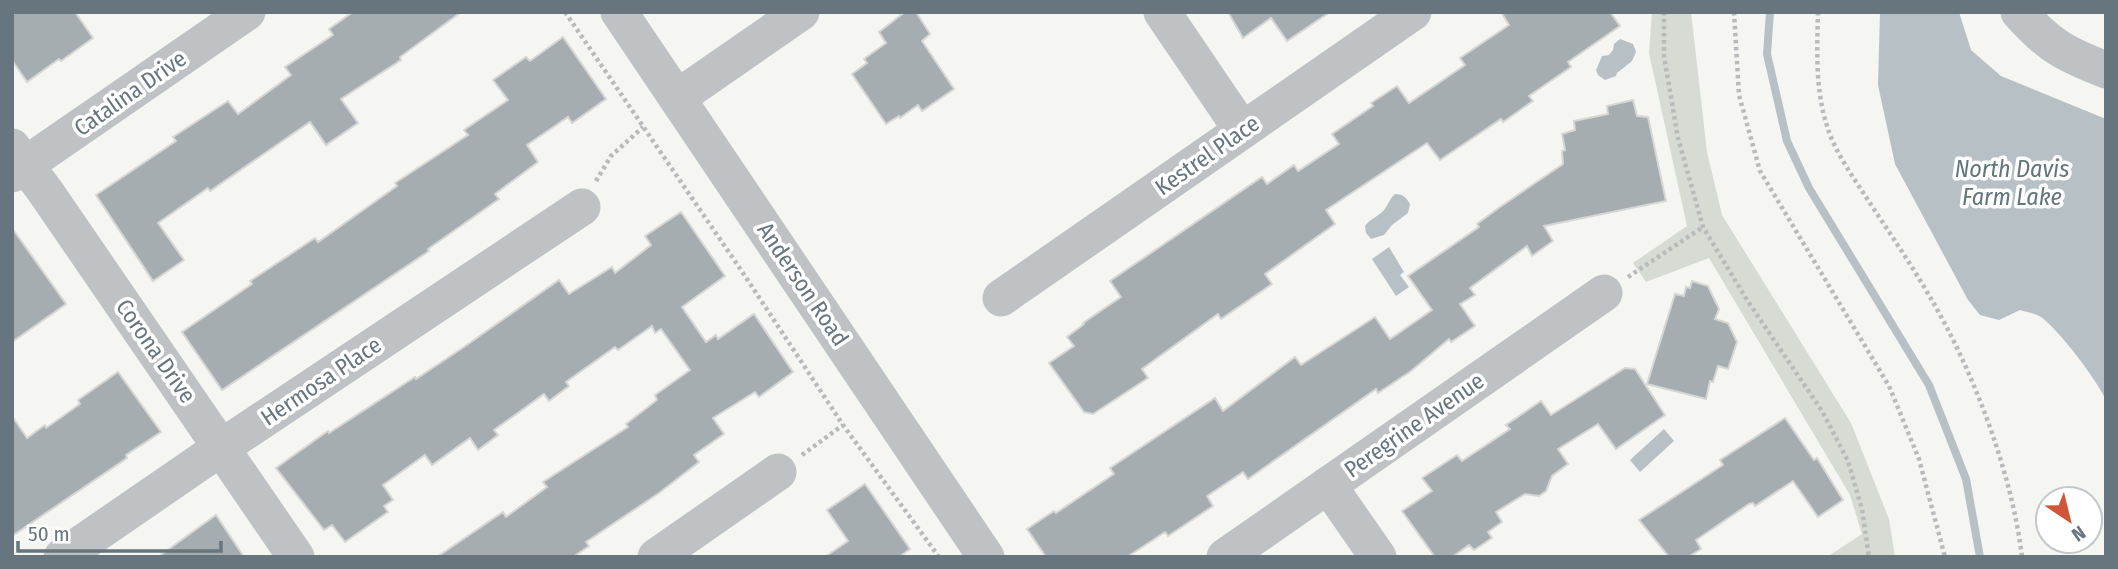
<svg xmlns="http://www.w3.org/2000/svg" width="2118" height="569" font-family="'Fira Sans Condensed',sans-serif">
  <rect width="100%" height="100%" fill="#f5f5f1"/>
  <path fill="#d6dbd3" d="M1652,12H1691L1707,152L1722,215L1851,423L1889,519L1895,557H1827L1862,534L1850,495L1709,258L1646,282L1633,263L1687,226L1649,53Z"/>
  <g fill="#b7c1c5">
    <path d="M1880,12H1959L1971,50L2001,76L2106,119V400C2096,379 2060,331 2041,317C2035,313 2026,312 2020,310L1999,320L1980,315L1968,300L1895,164L1878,85Z"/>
    <path d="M1620,39L1633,44L1636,52L1632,61L1617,73L1616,76L1605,80L1598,75L1596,70L1602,56L1609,55L1613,50L1614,44Z"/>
    <path d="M1395,194C1403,194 1406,197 1410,204L1408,213L1392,225L1384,235L1371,239L1366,233L1365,226C1371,218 1378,217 1384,210C1389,204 1389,199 1395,194Z"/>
    <path d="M1389,247L1404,272L1400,275L1409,287L1396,296L1372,259Z"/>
    <path d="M1664,429L1674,441L1640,472L1630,460Z"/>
  </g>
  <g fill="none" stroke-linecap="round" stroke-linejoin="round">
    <path stroke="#b7c1c5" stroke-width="8" d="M1770,12L1767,54L1787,141L1809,188L1929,385L1966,479L1980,557"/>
  </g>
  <g fill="#a5adb1" stroke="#d6d6d4" stroke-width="2">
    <path d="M12,12H75L93,38L61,61L59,59L27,82L12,60Z"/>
    <path d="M353,12H461L400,57L401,60L341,99L358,123L326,145L310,122L210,191L208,188L158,223L184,260L153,281L96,195L176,141L173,137L228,101L238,114L291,75L285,67L333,35L329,29Z"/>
    <path d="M905,12H916L930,34L922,41L954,89L922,111L918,105L900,118L899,116L886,124L852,74L867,63L864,59L886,43L879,32Z"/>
    <path d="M1228,12H1330L1287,41L1271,18L1243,38Z"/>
    <path d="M1501,12H1610L1620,26L1568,62L1571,67L1529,96L1533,101L1503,122L1501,119L1440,160L1427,143L1326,210L1335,224L1265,274L1272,284L1221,319L1218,314L1142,369L1148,378L1093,414L1084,412L1049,363L1074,346L1067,337L1084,324L1083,323L1121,297L1110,281L1262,177L1267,184L1294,165L1298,171L1339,144L1332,134L1373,106L1371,103L1397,86L1409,103L1465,65L1460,58L1509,25Z"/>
    <path d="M563,37L606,99L572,123L568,117L527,145L538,162L495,194L499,199L428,249L429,251L222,390L182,332L252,284L250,281L315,238L318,242L397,186L395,183L468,135L464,130L508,100L493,80L526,57L530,61Z"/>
    <path d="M1633,100L1637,116L1648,117L1666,201L1544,226L1553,241L1532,256L1527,246L1470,288L1475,295L1460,304L1475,326L1451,342L1449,339L1411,371L1378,393L1376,389L1248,479L1243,472L1207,496L1213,506L1168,536L1165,532L1127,557H1046L1027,529L1054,511L1056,513L1114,474L1110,468L1215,398L1223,411L1295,357L1301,365L1375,317L1390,339L1432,310L1408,276L1479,227L1477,224L1500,207L1563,164L1562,151L1565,150L1562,134L1575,130L1574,121L1608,114L1607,106Z"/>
    <path d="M681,212L725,276L682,307L706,342L716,335L718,339L754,314L793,372L759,397L755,392L713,418L724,434L694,455L699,462L659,493L586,542L589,546L573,557H437L503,512L506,517L547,487L543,482L628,427L626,424L657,400L655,395L690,370L661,329L655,333L652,326L618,350L615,347L566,382L569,386L549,401L544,394L494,430L498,435L478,450L470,438L432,465L425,455L383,485L393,500L384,506L388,512L345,542L332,525L324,530L276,468L328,431L329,433L415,377L416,379L464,347L559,280L569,294L612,267L615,273L651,245L645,236Z"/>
    <path d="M12,228L66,304L12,342Z"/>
    <path d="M1692,281L1708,286L1719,309L1715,319L1728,323L1737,342L1728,369L1718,366L1713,382L1710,381L1706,399L1647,384L1675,294L1684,296L1686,287L1690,288Z"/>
    <path d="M1625,368L1635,369L1665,415L1616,449L1598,424L1558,449L1568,464L1552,476L1546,491L1539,496L1525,494L1496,512L1502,522L1488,532L1492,538L1474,550L1469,545L1452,557H1435L1402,511L1432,491L1422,478L1457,455L1462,461L1510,429L1506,425L1541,401L1551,415Z"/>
    <path d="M118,372L161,432L126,455L127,458L12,536V416L27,438L45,425L46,428L80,404L78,400Z"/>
    <path d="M1785,418L1814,460L1817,458L1843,500L1818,517L1793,481L1755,506L1753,503L1749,504L1696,540L1701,549L1688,557H1669L1639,520L1723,465L1720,460Z"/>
    <path d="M865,484L910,549L899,557H825L848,541L827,510Z"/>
    <path d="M216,515L244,557H158Z"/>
  </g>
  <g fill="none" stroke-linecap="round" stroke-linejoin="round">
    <g stroke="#b8bbbc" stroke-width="4.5" stroke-dasharray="3.5 3.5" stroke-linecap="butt">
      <path d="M565,12L741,270L843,425L939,557"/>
      <path d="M1664,12V56L1678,138L1703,227L1747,300L1822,411L1848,461L1862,509L1869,557"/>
      <path d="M1734,12L1739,95L1760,171L1889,386L1919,459L1945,557"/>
      <path d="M1818,12C1817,51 1815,91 1828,129C1835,151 1851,174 1864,194C1886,228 1910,262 1930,297C1973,370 2012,473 2022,557"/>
      <path d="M596,181L611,156L643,127"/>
      <path d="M1628,277L1703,227"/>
      <path d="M802,455L843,425"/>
    </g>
    <g stroke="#bec2c5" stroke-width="37">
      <path d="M619,12L986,557"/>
      <path d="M1162,12L1242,130"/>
      <path d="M2019,12C2049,46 2065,54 2106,70"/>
      <path d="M677,98L801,12"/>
      <path d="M12,147L45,191L296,557"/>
      <path d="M12,174L247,12"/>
      <path d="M1001,298L1413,12"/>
      <path d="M1328,485L1378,557"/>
      <path d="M62,557L222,447L582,207"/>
      <path d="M656,557L778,472"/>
      <path d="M1225,557L1604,293"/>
    </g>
  </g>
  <g text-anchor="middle" stroke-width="7" stroke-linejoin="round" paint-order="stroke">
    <g font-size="23" fill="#67757f" stroke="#fff">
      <text transform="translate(130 93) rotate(-35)" y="8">Catalina Drive</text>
      <text transform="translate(1207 155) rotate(-35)" y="8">Kestrel Place</text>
      <text transform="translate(803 284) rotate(56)" y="8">Anderson Road</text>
      <text transform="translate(156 351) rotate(55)" y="8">Corona Drive</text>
      <text transform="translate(321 381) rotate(-34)" y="8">Hermosa Place</text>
      <text transform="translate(1414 425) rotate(-35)" y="8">Peregrine Avenue</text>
    </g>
    <g font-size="24" font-style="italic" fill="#63767c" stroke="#fff">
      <text x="2012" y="177">North Davis<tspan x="2012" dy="28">Farm Lake</tspan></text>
    </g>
  </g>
  <rect width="2118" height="569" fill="none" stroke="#67757f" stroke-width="28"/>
  <g transform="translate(2069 520) rotate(145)"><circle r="33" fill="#ffffff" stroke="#c2c8cc" stroke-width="2"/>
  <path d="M0-5L12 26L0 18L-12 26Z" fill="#cf5637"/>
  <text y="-10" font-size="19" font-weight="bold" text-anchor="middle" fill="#67757f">N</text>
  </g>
  <path d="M18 541v10h203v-10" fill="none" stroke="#67757f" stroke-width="3.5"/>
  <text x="28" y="541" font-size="21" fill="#67757f" stroke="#ffffff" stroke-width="5" paint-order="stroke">50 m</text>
</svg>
